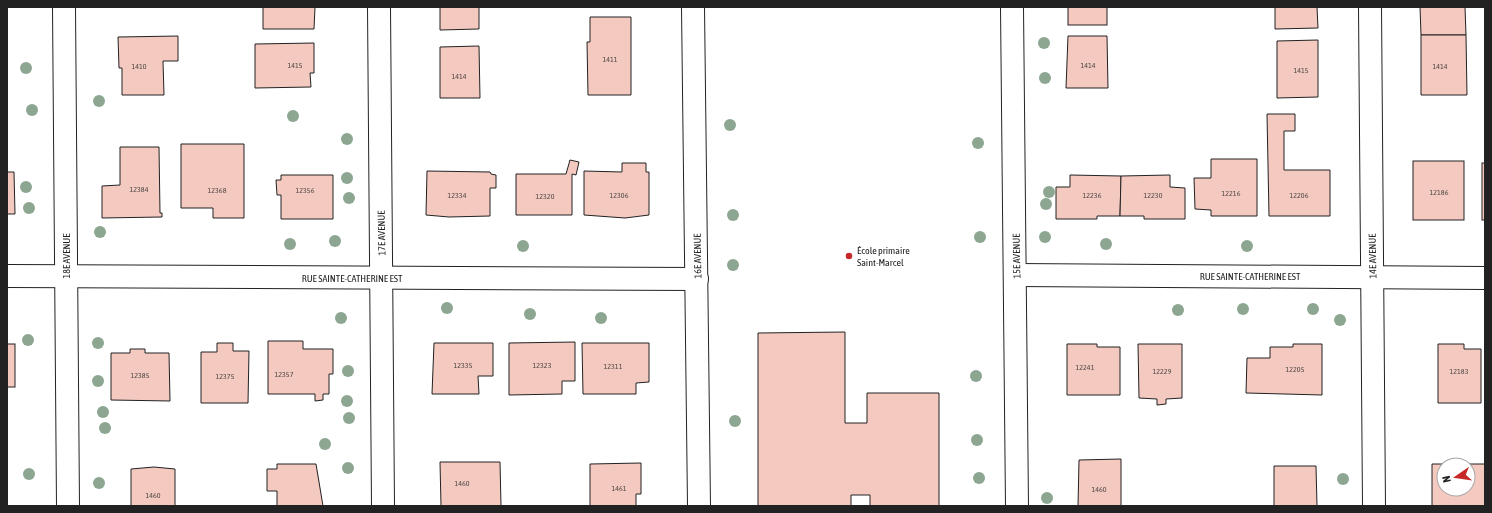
<svg xmlns="http://www.w3.org/2000/svg" width="1492" height="513" font-family="'Asap Condensed',sans-serif">
  <rect width="100%" height="100%" fill="#fff"/>
  <g fill="#f3c9c0" stroke="#222" fill-rule="evenodd">
    <path d="M263,7H315L314,29H263Z"/>
    <path d="M440,7H479V29L440,30Z"/>
    <rect x="1068" y="7" width="39" height="18"/>
    <path d="M1275,7H1317L1318,28L1275,29Z"/>
    <path d="M1420,7H1465L1466,35H1421Z"/>
    <path d="M590,17H631V95H588L587,42H590Z"/>
    <path d="M1421,35H1466L1467,95H1421Z"/>
    <path d="M178,36V61H163L164,95H122V68H119L118,37Z"/>
    <path d="M1068,36H1107L1108,88H1066Z"/>
    <path d="M1318,40V97L1277,98V41Z"/>
    <path d="M314,43V73H310L311,87L255,88V44Z"/>
    <path d="M479,46L480,98H440V47Z"/>
    <path d="M1267,114H1295V131H1284V170H1330V216H1269Z"/>
    <path d="M181,144H244V218H213V208H181Z"/>
    <path d="M120,147H159L160,213H162V217L102,218V186L120,185Z"/>
    <path d="M1211,159H1257V216H1211V210L1195,209L1194,178H1211Z"/>
    <path d="M570,160L579,162L576,175L572,174V215H516V174H566Z"/>
    <rect x="1413" y="161" width="51" height="59"/>
    <path d="M622,163H646V172H649V215L625,218L584,215V171L622,172Z"/>
    <rect x="1482" y="163" width="3" height="57"/>
    <path d="M427,171L490,172L491,174L496,175V188H490V216L449,217L426,215Z"/>
    <path d="M7,172H14L15,214H7Z"/>
    <path d="M281,175H333V219H281V195H277L276,180H281Z"/>
    <path d="M1070,175L1121,176L1120,216H1097V219H1056V187H1070Z"/>
    <path d="M1170,175V187L1185,188V219H1144V216H1120L1121,176Z"/>
    <path d="M845,332V423H867V393H939V506H870V495H851V506H758V333Z"/>
    <path d="M268,341H303V349H333V374H329V394H323V400L315,401V394H268Z"/>
    <path d="M575,342V381H562V394L509,395V343Z"/>
    <path d="M217,343H233V351H249L248,403H201V352H217Z"/>
    <path d="M434,343H493V376H478L479,394H432Z"/>
    <path d="M582,343H649V382L636,383V394H583Z"/>
    <rect x="7" y="344" width="8" height="43"/>
    <path d="M1067,344H1097V347H1120V395H1067Z"/>
    <path d="M1138,344H1182V398L1166,399V404L1157,405V399L1139,398Z"/>
    <path d="M1293,344H1322V395L1246,393L1247,358H1270V347H1293Z"/>
    <path d="M1438,344H1464V349H1481V403H1438Z"/>
    <path d="M130,349H145V353H169L170,401L111,400V353H130Z"/>
    <path d="M1121,459V506H1078L1079,460Z"/>
    <path d="M440,462H500L501,506H441Z"/>
    <path d="M641,463V494H636V506H590V464Z"/>
    <path d="M277,464H316L323,506H277V491H267V469H277Z"/>
    <path d="M1432,464H1485V506H1432ZM1444,465H1468V489H1444Z"/>
    <path d="M1274,466H1316L1317,506H1274Z"/>
    <path d="M154,467L175,469V506H131V469Z"/>
  </g>
  <g fill="none" stroke-linecap="round" stroke-linejoin="round">
    <defs>
      <g id="street">
        <path d="M64,7L68,506"/>
        <path d="M379,7L383,506"/>
        <path d="M693,7L699,506"/>
        <path d="M1012,7L1017,506"/>
        <path d="M1370,7L1374,506"/>
        <path d="M1016,275L1485,278"/>
        <path d="M7,276L697,279"/>
      </g>
    </defs>
    <use href="#street" stroke="#222" stroke-width="24"/>
    <use href="#street" stroke="#fff" stroke-width="22"/>
  </g>
  <g fill="#8da692">
    <circle cx="1044" cy="43" r="6"/>
    <circle cx="26" cy="68" r="6"/>
    <circle cx="1045" cy="78" r="6"/>
    <circle cx="99" cy="101" r="6"/>
    <circle cx="32" cy="110" r="6"/>
    <circle cx="293" cy="116" r="6"/>
    <circle cx="730" cy="125" r="6"/>
    <circle cx="347" cy="139" r="6"/>
    <circle cx="978" cy="143" r="6"/>
    <circle cx="347" cy="178" r="6"/>
    <circle cx="26" cy="187" r="6"/>
    <circle cx="1049" cy="192" r="6"/>
    <circle cx="349" cy="198" r="6"/>
    <circle cx="1046" cy="204" r="6"/>
    <circle cx="29" cy="208" r="6"/>
    <circle cx="733" cy="215" r="6"/>
    <circle cx="100" cy="232" r="6"/>
    <circle cx="980" cy="237" r="6"/>
    <circle cx="1045" cy="237" r="6"/>
    <circle cx="335" cy="241" r="6"/>
    <circle cx="290" cy="244" r="6"/>
    <circle cx="1106" cy="244" r="6"/>
    <circle cx="523" cy="246" r="6"/>
    <circle cx="1247" cy="246" r="6"/>
    <circle cx="733" cy="265" r="6"/>
    <circle cx="447" cy="308" r="6"/>
    <circle cx="1243" cy="309" r="6"/>
    <circle cx="1313" cy="309" r="6"/>
    <circle cx="1178" cy="310" r="6"/>
    <circle cx="530" cy="314" r="6"/>
    <circle cx="341" cy="318" r="6"/>
    <circle cx="601" cy="318" r="6"/>
    <circle cx="1340" cy="320" r="6"/>
    <circle cx="28" cy="340" r="6"/>
    <circle cx="98" cy="343" r="6"/>
    <circle cx="348" cy="371" r="6"/>
    <circle cx="976" cy="376" r="6"/>
    <circle cx="98" cy="381" r="6"/>
    <circle cx="347" cy="401" r="6"/>
    <circle cx="103" cy="412" r="6"/>
    <circle cx="349" cy="418" r="6"/>
    <circle cx="735" cy="421" r="6"/>
    <circle cx="105" cy="428" r="6"/>
    <circle cx="977" cy="440" r="6"/>
    <circle cx="325" cy="444" r="6"/>
    <circle cx="348" cy="468" r="6"/>
    <circle cx="29" cy="474" r="6"/>
    <circle cx="979" cy="478" r="6"/>
    <circle cx="1343" cy="479" r="6"/>
    <circle cx="99" cy="483" r="6"/>
    <circle cx="1047" cy="498" r="6"/>
  </g>
  <circle fill="#c62828" stroke="#fff" stroke-width="1.5" cx="849" cy="256" r="4"/>
  <g text-anchor="middle" stroke-width="3" stroke-linejoin="round" paint-order="stroke">
    <g font-size="8" fill="#564c4a">
      <text x="610" y="62">1411</text>
      <text x="295" y="68">1415</text>
      <text x="1088" y="68">1414</text>
      <text x="139" y="69">1410</text>
      <text x="1440" y="69">1414</text>
      <text x="1301" y="73">1415</text>
      <text x="459" y="79">1414</text>
      <text x="139" y="192">12384</text>
      <text x="217" y="193">12368</text>
      <text x="305" y="193">12356</text>
      <text x="1439" y="195">12186</text>
      <text x="1231" y="196">12216</text>
      <text x="457" y="198">12334</text>
      <text x="619" y="198">12306</text>
      <text x="1092" y="198">12236</text>
      <text x="1153" y="198">12230</text>
      <text x="1299" y="198">12206</text>
      <text x="545" y="199">12320</text>
      <text x="463" y="368">12335</text>
      <text x="542" y="368">12323</text>
      <text x="613" y="369">12311</text>
      <text x="1085" y="370">12241</text>
      <text x="1295" y="372">12205</text>
      <text x="1162" y="374">12229</text>
      <text x="1459" y="374">12183</text>
      <text x="284" y="377">12357</text>
      <text x="140" y="378">12385</text>
      <text x="225" y="379">12375</text>
      <text x="462" y="486">1460</text>
      <text x="619" y="491">1461</text>
      <text x="1099" y="492">1460</text>
      <text x="153" y="498">1460</text>
    </g>
    <g font-size="10" fill="#222" stroke="#fff">
      <text transform="translate(381 233) rotate(-91)" y="4">17E AVENUE</text>
      <text transform="translate(66 256) rotate(-90)" y="4">18E AVENUE</text>
      <text transform="translate(697 256) rotate(-91)" y="4">16E AVENUE</text>
      <text transform="translate(1016 256) rotate(-91)" y="4">15E AVENUE</text>
      <text transform="translate(1372 256) rotate(-91)" y="4">14E AVENUE</text>
      <text x="1250" y="280">RUE SAINTE-CATHERINE EST</text>
      <text x="352" y="282">RUE SAINTE-CATHERINE EST</text>
    </g>
    <g font-size="10" fill="#222" stroke="#fff" text-anchor="start">
      <text x="857" y="254">École primaire<tspan x="857" dy="12">Saint-Marcel</tspan></text>
    </g>
  </g>
  <rect width="1492" height="513" fill="none" stroke="#222222" stroke-width="16"/>
  <g transform="translate(1456 477) rotate(257)"><circle r="19" fill="#ffffff" stroke="#a7a7a7"/>
  <path d="M0-3L7 15L0 10L-7 15Z" fill="#c62828"/>
  <text y="-6" font-size="11" font-weight="bold" text-anchor="middle" fill="#222222">N</text>
  </g>
</svg>
